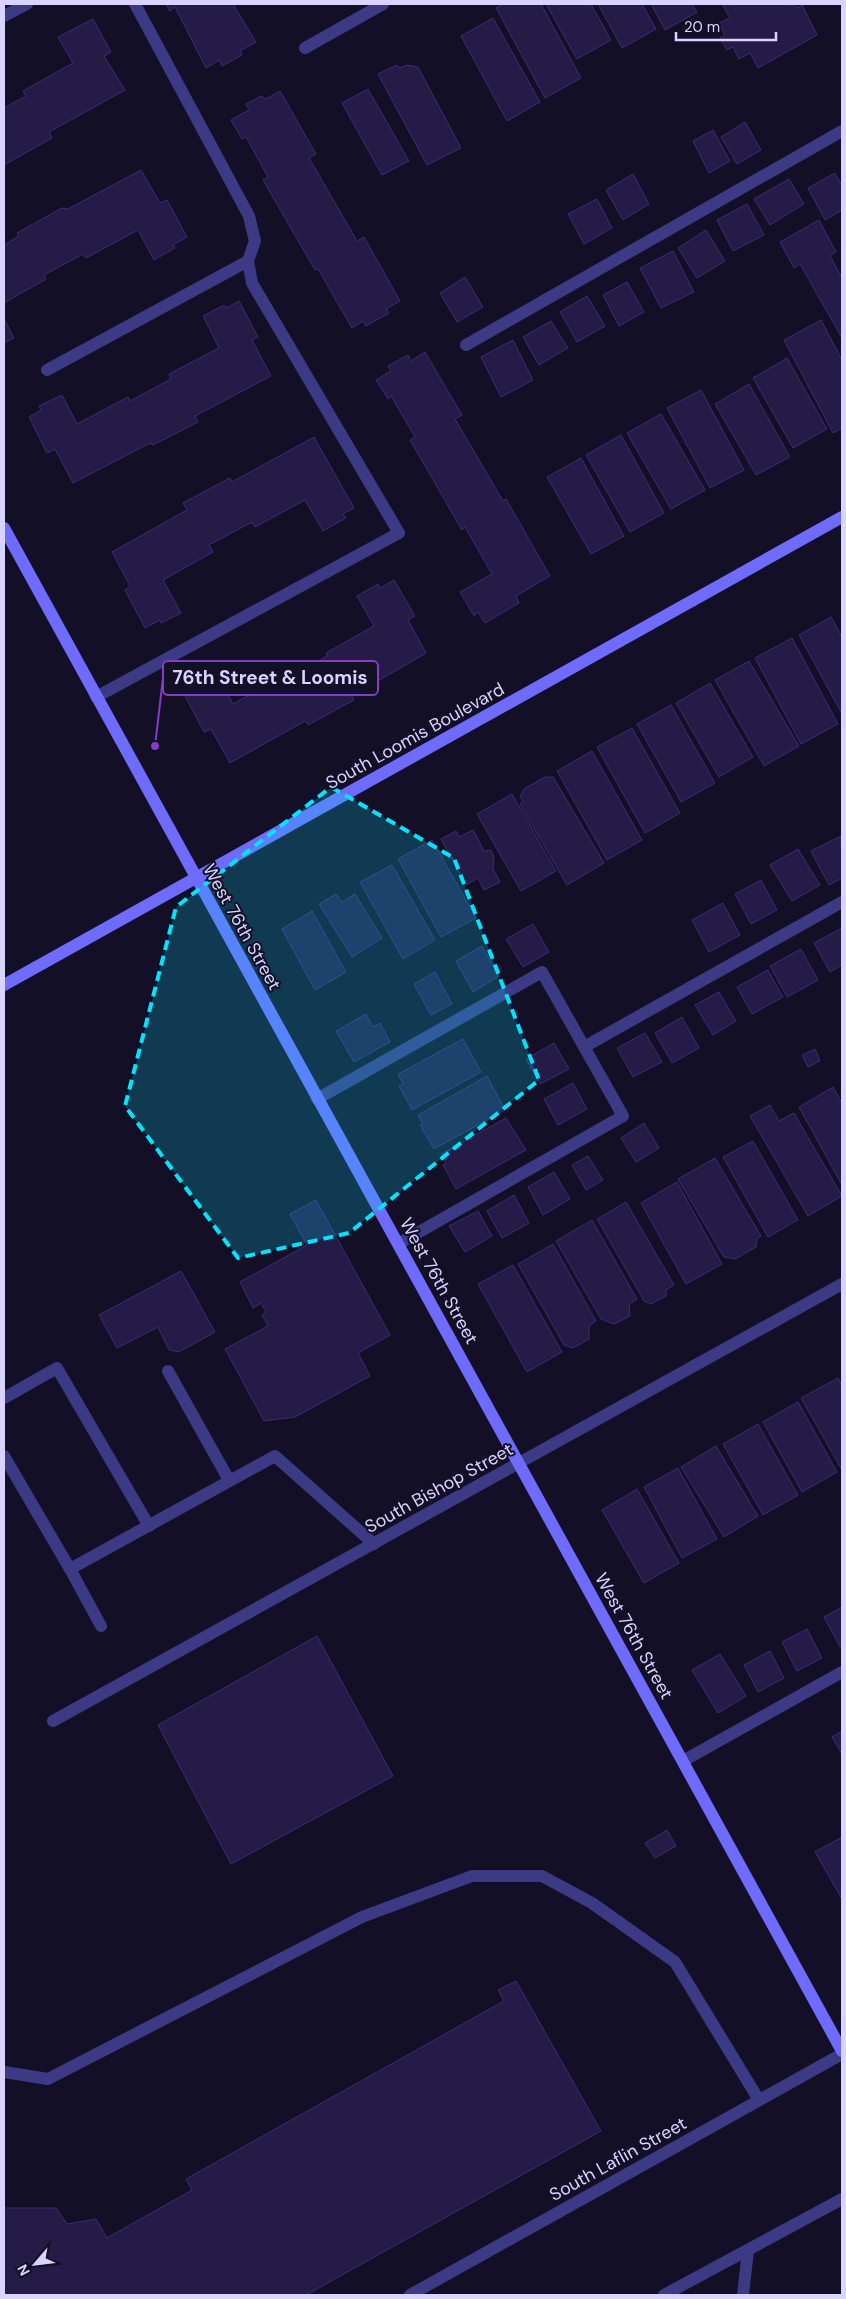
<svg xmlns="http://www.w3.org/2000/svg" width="846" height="2299" font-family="'DM Sans',sans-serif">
  <rect width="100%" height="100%" fill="#130f26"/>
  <g fill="#241b47" stroke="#3b2d73">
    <path d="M166,4H233L256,42L240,51L242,55L222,66L219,60L206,68L175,7L170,11Z"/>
    <path d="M503,4H541L581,78L545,98L496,8Z"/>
    <path d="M546,4H591L611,40L577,59Z"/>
    <path d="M598,4H642L656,29L622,48Z"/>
    <path d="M651,4H692L697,12L665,30Z"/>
    <path d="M722,4H794L797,8L802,5L817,35L758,68L750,53L739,59L733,47L727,50L720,38L725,35L719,23L730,18Z"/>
    <path d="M493,18L540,102L507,121L461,36Z"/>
    <path d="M93,19L111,52L104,56L125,90L49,132L52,138L4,165V108L26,96L23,91L73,63L58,37Z"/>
    <path d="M397,65L399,68L407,65L418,67L461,148L427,165L378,74Z"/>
    <path d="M368,89L409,161L382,175L342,103Z"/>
    <path d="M280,91L316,154L309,158L357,241L364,237L400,301L386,309L389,313L366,326L363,321L352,328L318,269L315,270L263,180L268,177L246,137L242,139L231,120L249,110L246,104L261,96L266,99Z"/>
    <path d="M745,122L761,150L737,164L721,137Z"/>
    <path d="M713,130L730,161L709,173L693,141Z"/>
    <path d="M141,170L160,203L167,200L187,237L173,245L175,248L154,260L138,230L86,258L83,254L44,275L46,279L4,303V245L19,236L17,233L62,208L68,209Z"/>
    <path d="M835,173L842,186V210L825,220L808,188Z"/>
    <path d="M633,174L649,204L623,220L606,190Z"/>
    <path d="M789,179L804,204L770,225L754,199Z"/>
    <path d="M597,199L612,228L584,244L568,214Z"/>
    <path d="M747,204L764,235L733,251L717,220Z"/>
    <path d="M819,220L836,252L830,256L842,278V338L800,264L794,268L780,242Z"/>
    <path d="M706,230L725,261L697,278L678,248Z"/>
    <path d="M673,251L694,292L661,308L640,268Z"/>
    <path d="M465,277L483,307L457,322L440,293Z"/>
    <path d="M627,282L644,312L619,326L603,295Z"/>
    <path d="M587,296L605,326L577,342L560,312Z"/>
    <path d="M239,301L258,337L252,340L271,376L195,416L198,422L153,445L150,443L73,483L55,449L47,453L29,417L41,410L39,406L62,395L77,424L128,397L130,401L171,379L169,374L219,348L203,316L224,305L226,308Z"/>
    <path d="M4,319L14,338L4,343Z"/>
    <path d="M821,320L842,360V428L833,433L784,340Z"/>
    <path d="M551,321L568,348L539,365L523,337Z"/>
    <path d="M513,340L533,380L501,397L481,357Z"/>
    <path d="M425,352L462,415L455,419L503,501L506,499L550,576L516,596L519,603L485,623L478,612L474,616L460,592L492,574L465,527L462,530L410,440L415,437L391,396L388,399L376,380L391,371L388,366L408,355L411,361Z"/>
    <path d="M787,358L827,429L793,448L753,378Z"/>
    <path d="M749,384L790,457L756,475L715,404Z"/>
    <path d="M701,390L744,470L710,488L667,408Z"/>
    <path d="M661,414L705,490L671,509L627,433Z"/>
    <path d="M621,435L664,513L630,532L586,455Z"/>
    <path d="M314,437L354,508L343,514L346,518L323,531L305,500L255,527L252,522L209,545L213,552L163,580L181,613L161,623L160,620L145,628L125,590L130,586L112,552L187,510L183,503L230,478L232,482Z"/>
    <path d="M581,458L624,536L591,554L547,477Z"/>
    <path d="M394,580L415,616L408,620L426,653L352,696L354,700L308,725L305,721L230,763L211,729L204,732L185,696L196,690L193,684L214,671L233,704L283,676L285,680L327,656L326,653L374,626L357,596L378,584L380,588Z"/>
    <path d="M831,617L842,637V714L799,635Z"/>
    <path d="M792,638L838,724L801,744L755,658Z"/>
    <path d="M749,661L799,746L764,766L715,680Z"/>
    <path d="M710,683L753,757L719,777L676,703Z"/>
    <path d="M671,705L715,783L681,802L637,724Z"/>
    <path d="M632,728L680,813L645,833L597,747Z"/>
    <path d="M592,751L642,840L607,860L557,771Z"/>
    <path d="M545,777H553L604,863L567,885L520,804L523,801L520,797L524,789Z"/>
    <path d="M512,794L556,871L521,891L477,814Z"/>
    <path d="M473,830L484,851L491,850L494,857L493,869L500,882L484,890L478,878L466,885L441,839L456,831L459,837Z"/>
    <path d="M841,836L842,878L829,885L811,851Z"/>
    <path d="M432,840L476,918L441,937L398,859Z"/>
    <path d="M798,849L820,885L792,901L770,865Z"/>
    <path d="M392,865L435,940L403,959L360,882Z"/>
    <path d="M761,880L777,910L751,924L735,894Z"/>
    <path d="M336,894L342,902L355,894L382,938L352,957L319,904Z"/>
    <path d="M723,903L740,935L709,952L692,920Z"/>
    <path d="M312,911L346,972L315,990L282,929Z"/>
    <path d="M533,924L549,952L523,967L506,939Z"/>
    <path d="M842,928V965L830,972L814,943Z"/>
    <path d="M482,946L499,976L473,992L456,961Z"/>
    <path d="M801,949L818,980L787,997L770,966Z"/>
    <path d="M768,970L783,997L752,1014L737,987Z"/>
    <path d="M435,972L452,1004L431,1015L414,984Z"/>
    <path d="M719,992L736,1021L713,1035L695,1005Z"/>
    <path d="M366,1014L373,1027L380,1023L390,1042L354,1062L336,1031Z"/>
    <path d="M682,1017L699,1048L672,1063L655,1033Z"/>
    <path d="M645,1033L662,1062L633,1077L617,1048Z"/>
    <path d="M463,1039L481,1072L412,1110L399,1086L403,1084L398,1074Z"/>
    <path d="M554,1043L569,1069L540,1084L526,1059Z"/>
    <path d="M815,1049L820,1061L808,1067L802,1055Z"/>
    <path d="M487,1076L505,1110L434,1149L420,1125L423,1124L418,1115Z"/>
    <path d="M573,1083L587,1109L558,1125L544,1099Z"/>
    <path d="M833,1087L842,1103V1185L799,1107Z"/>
    <path d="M770,1105L779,1121L794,1113L842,1196L808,1216L750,1116Z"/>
    <path d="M506,1118L526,1150L456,1189L443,1165L446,1163L441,1154Z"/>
    <path d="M644,1123L659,1148L636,1162L621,1138Z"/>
    <path d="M753,1141L798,1220L768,1237L723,1157Z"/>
    <path d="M588,1156L603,1180L586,1190L572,1165Z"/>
    <path d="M715,1158L761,1236L757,1239L756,1247L735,1259L724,1257L678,1179Z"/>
    <path d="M554,1172L570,1199L543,1215L528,1187Z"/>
    <path d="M677,1182L722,1264L686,1284L641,1203Z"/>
    <path d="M514,1195L529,1223L502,1238L487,1211Z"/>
    <path d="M316,1200L390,1335L358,1353L370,1376L295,1417L264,1421L225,1349L268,1326L262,1315L266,1312L261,1303L253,1308L240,1282L307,1245L290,1214Z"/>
    <path d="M626,1202L674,1285L666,1290V1296L651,1304L644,1301L597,1219Z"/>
    <path d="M478,1211L492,1236L465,1252L449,1226Z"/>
    <path d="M592,1220L637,1299L629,1305L630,1316L614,1324L601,1319L556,1241Z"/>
    <path d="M553,1244L596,1321L589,1326V1339L573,1348L564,1345L518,1264Z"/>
    <path d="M513,1265L562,1352L527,1372L478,1284Z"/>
    <path d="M181,1271L215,1332L179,1352L169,1350L158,1327L117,1348L99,1315Z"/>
    <path d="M838,1378L842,1386V1470L801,1398Z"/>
    <path d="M798,1402L837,1472L802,1492L763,1422Z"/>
    <path d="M758,1424L798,1495L763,1515L723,1444Z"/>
    <path d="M716,1446L758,1516L724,1537L681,1467Z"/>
    <path d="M678,1468L717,1539L682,1558L644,1487Z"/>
    <path d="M637,1489L679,1563L644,1583L602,1510Z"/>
    <path d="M842,1607V1646L840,1647L824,1617Z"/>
    <path d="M807,1629L822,1658L797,1671L782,1642Z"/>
    <path d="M317,1636L393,1776L231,1864L158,1725Z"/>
    <path d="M770,1651L784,1678L758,1692L744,1665Z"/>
    <path d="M720,1654L746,1696L718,1713L692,1670Z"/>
    <path d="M842,1731V1754L832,1737Z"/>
    <path d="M667,1830L676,1846L655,1858L645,1843Z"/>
    <path d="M842,1837V1899L815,1852Z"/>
    <path d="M516,1981L601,2131L306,2295H4V2208H56L67,2224L96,2219L107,2238L192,2190L186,2179L504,2001L498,1990Z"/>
  </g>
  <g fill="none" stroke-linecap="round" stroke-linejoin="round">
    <g stroke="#3d3a85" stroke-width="12">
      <path d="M4,16L27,4"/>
      <path d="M466,345L842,131"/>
      <path d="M47,370L248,261"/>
      <path d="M96,697L399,533L252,283L248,261L255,241L249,216L135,4"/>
      <path d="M584,1047L842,902"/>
      <path d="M317,1099L542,972L623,1116L398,1244"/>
      <path d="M168,1371L229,1480"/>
      <path d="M4,1398L57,1368L149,1526"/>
      <path d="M4,1456L70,1569"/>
      <path d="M101,1626L70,1569L275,1456L374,1544"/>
      <path d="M683,1761L842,1672"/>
      <path d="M4,2072L48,2079L362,1917L472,1876H542L592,1903L675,1962L759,2100"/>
      <path d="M664,2295L842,2199"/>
      <path d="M743,2295L748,2250"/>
    </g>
    <g stroke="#3d3a85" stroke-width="12">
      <path d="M305,48L383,4"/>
      <path d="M53,1721L842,1284"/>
      <path d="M410,2295L842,2054"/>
    </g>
    <g stroke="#6f6bff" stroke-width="12">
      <path d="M4,528L842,2051"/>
      <path d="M4,985L842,517"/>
    </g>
  </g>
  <path fill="#00e5ff" fill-opacity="0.2" stroke="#00e5ff" stroke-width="4" stroke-dasharray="10 6" stroke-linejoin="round" d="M331,787L454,858L539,1080L349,1233L238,1258L125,1106L176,907Z"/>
  <g text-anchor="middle" stroke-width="4" stroke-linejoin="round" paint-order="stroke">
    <g font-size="18" fill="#d9d4ff" stroke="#130f26">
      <text transform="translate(415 736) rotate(-29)" y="6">South Loomis Boulevard</text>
      <text transform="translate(242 927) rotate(61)" y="6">West 76th Street</text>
      <text transform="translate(439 1281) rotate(61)" y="6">West 76th Street</text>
      <text transform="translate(439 1488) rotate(-29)" y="6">South Bishop Street</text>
      <text transform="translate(634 1636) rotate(61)" y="6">West 76th Street</text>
      <text transform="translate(618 2159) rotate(-29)" y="6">South Laflin Street</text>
    </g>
  </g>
  <path fill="none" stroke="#843dc5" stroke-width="2" d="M155 746L163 678"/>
  <circle fill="#843dc5" stroke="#130f26" stroke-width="2" cx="155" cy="746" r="5"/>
  <rect fill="#130f26" stroke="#843dc5" stroke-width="2" x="163" y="661" width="215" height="34" rx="5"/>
  <g font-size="19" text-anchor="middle" font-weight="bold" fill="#d9d4ff">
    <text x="270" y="684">76th Street &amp; Loomis</text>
  </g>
  <rect width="846" height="2299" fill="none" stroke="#d9d4ff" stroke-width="10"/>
  <g transform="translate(35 2264) rotate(242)" stroke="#130f26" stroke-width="4" paint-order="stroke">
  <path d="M0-4L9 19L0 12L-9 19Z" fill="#d9d4ff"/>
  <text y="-8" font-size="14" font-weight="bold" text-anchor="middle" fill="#d9d4ff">N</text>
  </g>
  <path d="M676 32v8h100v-8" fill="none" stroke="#d9d4ff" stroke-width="2.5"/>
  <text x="684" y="32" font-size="15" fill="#d9d4ff" stroke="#130f26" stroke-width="4" paint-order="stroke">20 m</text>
</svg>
